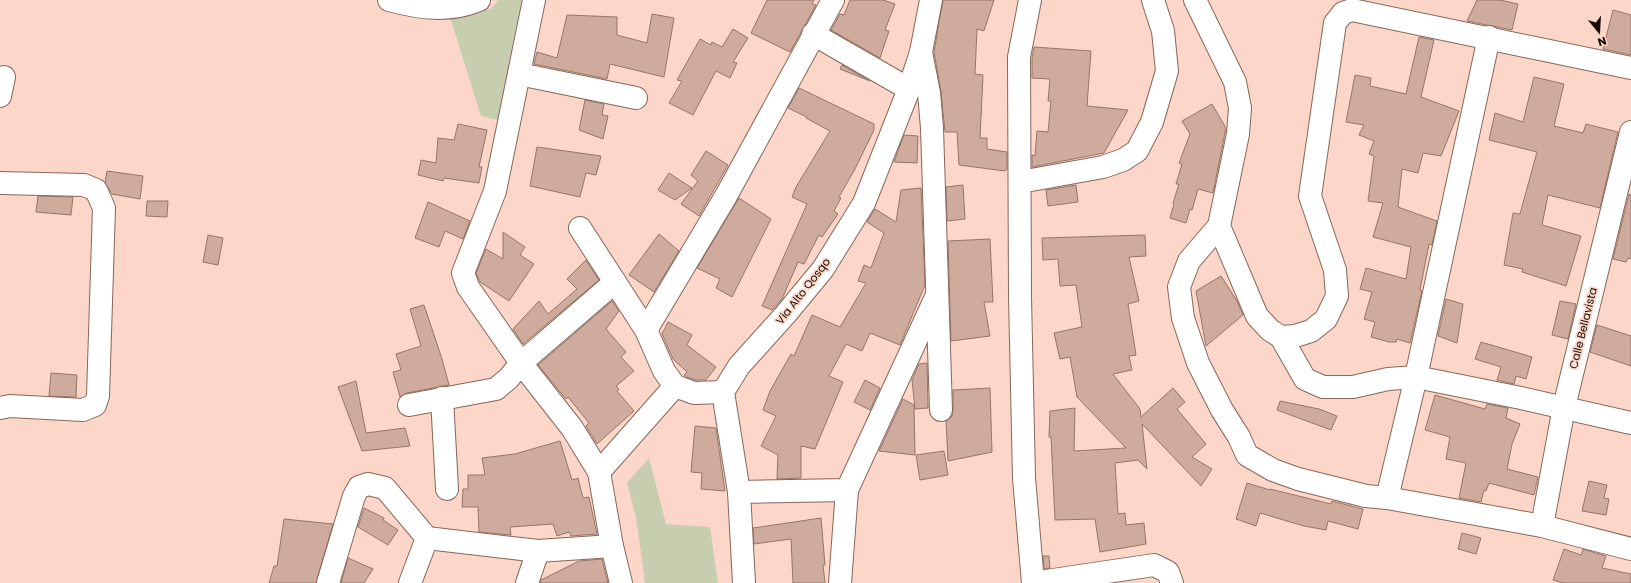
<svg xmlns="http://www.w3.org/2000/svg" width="1631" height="583" font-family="Poppins,sans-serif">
  <rect width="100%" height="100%" fill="#fcd6c8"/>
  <g fill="#c7ceaf">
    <path d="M498,0H529L498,120L481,116L450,17L474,13L492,8Z"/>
    <path d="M649,458L666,524L710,527L718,583H645L636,517L627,483Z"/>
  </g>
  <g fill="#cfab9d" stroke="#977569">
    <path d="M767,0H814L812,4L816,5L790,52L751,33Z"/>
    <path d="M850,0H883L895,4L885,30L889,31L880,58L831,30L840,14L844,15Z"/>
    <path d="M943,0H994L984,31L977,29L975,74L983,75L980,138H987V149L1007,152V169L1005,171L959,165L957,132H945L941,92L934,52Z"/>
    <path d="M1477,0H1500L1518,4L1512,30L1467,21Z"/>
    <path d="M1613,10L1631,15V55L1603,49Z"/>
    <path d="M652,14L674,18L664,77L610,64L607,79L534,64L537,52L557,58L567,15L617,17V35L647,43Z"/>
    <path d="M733,29L748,38L733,62L737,63L730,78L716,71L693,115L669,103L682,81L677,80L700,39L711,45L712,42L722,47Z"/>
    <path d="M1419,37L1434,40L1421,97L1459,111L1441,156L1423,153L1418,173L1402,169L1398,207L1437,221L1432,245L1429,244L1420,290L1422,291L1410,343L1397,339L1396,342H1389L1371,337L1375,322L1364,319L1372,292L1360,289L1366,268L1406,279L1411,247L1373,237L1383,203L1368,201L1374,156L1369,154L1374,141L1359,135L1364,125L1346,122L1355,75L1371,78L1370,86L1406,94Z"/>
    <path d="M1034,47L1091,51L1087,106L1128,110L1104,153L1032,167V155L1035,156L1037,131L1048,132L1051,101H1048L1050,79L1032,78V58Z"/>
    <path d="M842,65L870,81L840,69Z"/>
    <path d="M1534,77L1564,84L1554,126L1583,133L1586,124L1618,132L1600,208L1548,195L1542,225L1581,236L1566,286L1522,272L1523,269L1504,265L1513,213L1520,214L1537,152L1489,140L1495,113L1523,122Z"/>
    <path d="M799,88L874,124V130L855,169L839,197L841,198L834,211L838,214L822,237L819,235L804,264L798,262L782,299L772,310L762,306L807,204L792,197L796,187L830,131L806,118L807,117L788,108Z"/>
    <path d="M585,100L604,104L602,115L608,116L603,139L579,130Z"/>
    <path d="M1212,104L1226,128L1213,193L1198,189L1192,210L1190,209L1186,223L1170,218L1174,204L1173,203L1179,184H1176L1182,164L1179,163L1190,134L1182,121Z"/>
    <path d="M458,124L487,130L479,167H482L479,183L444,178L443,181L418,175L421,160L436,163L438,138L454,140Z"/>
    <path d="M904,135L918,136L917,163L894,162Z"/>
    <path d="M537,147L601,156L596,175L586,173L580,197L530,186Z"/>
    <path d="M706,151L728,165L699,216L681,204L698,181L691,175Z"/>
    <path d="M107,171L143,176L140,199L112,194L105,183Z"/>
    <path d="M669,173L692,188L675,200L658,190Z"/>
    <path d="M963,185L965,219L947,221L946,187Z"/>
    <path d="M1076,185L1078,202L1048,206L1046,190Z"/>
    <path d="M921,188L925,285L900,345L870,333L862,351L846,344L829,376L843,382L815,449L801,446V478L777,479L778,455L761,446L776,416L763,410L770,391L791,354L794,356L812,315L840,327L866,283L858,281L864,265L871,268L884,233L867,222L875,209L896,222L901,190Z"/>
    <path d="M1629,194L1631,195V259L1628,258L1626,262L1613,259Z"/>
    <path d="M38,196L73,197L71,215L36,212Z"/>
    <path d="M739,198L771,219L732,297L716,288L720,279L697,268Z"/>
    <path d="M147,201H168L167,217L146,216Z"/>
    <path d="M428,202L470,221L463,239L445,231L439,247L415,238Z"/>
    <path d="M503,232L525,247L520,255L534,264L509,301L480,282L476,273L486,249L503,259Z"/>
    <path d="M659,234L679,251L654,292L629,275Z"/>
    <path d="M208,235L223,238L218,265L203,262Z"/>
    <path d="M1145,235L1146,256L1129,257L1139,301L1128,304L1136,355L1129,356L1132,370L1113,374L1140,409L1141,417L1173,388L1185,402L1177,409L1206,444L1192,457L1212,469L1201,486L1142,424L1147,469L1138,460L1115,463L1118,514L1125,513L1126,525L1144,523L1146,544L1100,552L1095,519L1055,520L1051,437H1049L1050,411L1075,408L1074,451L1126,448L1077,397L1070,357L1060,359L1054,333L1082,327L1076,285L1060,286L1058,259L1043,260L1042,238Z"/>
    <path d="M990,239L993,302H984L990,336L951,341L948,241Z"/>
    <path d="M586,260L599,280L523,344L513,329L539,301L548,314L577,289L567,279Z"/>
    <path d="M1221,276L1237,301L1243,315L1206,346L1196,291Z"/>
    <path d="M1446,299L1463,304L1457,343L1438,336Z"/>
    <path d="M612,301L619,311L606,329L626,352L621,357L634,371L616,386L619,389L617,391L634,411L597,444L586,426L589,423L568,397L566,399L561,393L538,365Z"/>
    <path d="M1560,301L1576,304L1568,339L1552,335Z"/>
    <path d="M424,305L442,359L449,385L407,393L400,397L393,372L401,370L396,354L421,346L410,309Z"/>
    <path d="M668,322L692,335L687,345L716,367L706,380H696L687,377L684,375L687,372L673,359L662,334Z"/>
    <path d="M1597,325L1631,336V366L1590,352Z"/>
    <path d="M1481,342L1532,357L1526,379L1516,376L1514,384L1497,380L1501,367L1475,359Z"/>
    <path d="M927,363L928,408L915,409L912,380L919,364Z"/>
    <path d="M51,373L77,375L76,397L49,396Z"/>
    <path d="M865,380L880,388L870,410L854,402Z"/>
    <path d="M356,381L366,433L405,428L410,446L362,451L338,387Z"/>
    <path d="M990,388L992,452L948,461L946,421L952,416L953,410V390Z"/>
    <path d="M1435,395L1485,409L1487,404L1508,408L1506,418L1520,424L1512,444L1507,469L1538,477L1534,495L1489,483L1486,491L1484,490L1481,502L1459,498L1466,463L1446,459L1450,437L1425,430Z"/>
    <path d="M903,399L914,405L915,455L879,451Z"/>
    <path d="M1280,401L1319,409L1337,416L1331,430L1277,410Z"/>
    <path d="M695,426L716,428L725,491L701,489L702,473L691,472Z"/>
    <path d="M560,441L572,480L578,478L583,498L589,497L597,534L571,536L569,532L557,536L553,524L510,527L511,535L479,532L478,507H462L463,489H468V475H485L482,458L515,454Z"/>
    <path d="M944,451L948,475L920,480L916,455Z"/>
    <path d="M1589,481L1607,485L1604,498L1609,499L1606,515L1582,511Z"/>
    <path d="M1247,483L1270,490V489L1331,504L1332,501L1363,509L1358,529L1328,521L1326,530L1304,526L1260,513L1256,526L1236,519Z"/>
    <path d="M364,508L384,518L383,520L398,530L388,545L358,527Z"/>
    <path d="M821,518L825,565H823L825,583H793L791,539L754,544L753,528Z"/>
    <path d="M284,519L333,524L316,583H269L274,566H277Z"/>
    <path d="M1462,533L1481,538L1476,554L1458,549Z"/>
    <path d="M1564,549L1581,555L1583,549L1606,556L1602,568L1631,574V583H1563L1553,580Z"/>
    <path d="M1043,556H1049L1050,568L1044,569Z"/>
    <path d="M348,558L373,569L364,583H341Z"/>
    <path d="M602,559L608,583H540L541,580L579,561Z"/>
  </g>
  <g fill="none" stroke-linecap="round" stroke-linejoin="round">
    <defs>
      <g id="street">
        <path d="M389,0C419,8 449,13 479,0"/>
        <path d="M534,0L495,191L463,273L468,287L521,363L572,428L599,472L612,546L621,583"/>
        <path d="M1030,0L1019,57L1020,297L1024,478L1033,583"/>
        <path d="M1195,0L1235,82L1240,108L1238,134L1219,226L1257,316L1270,330L1281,337L1295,336L1311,331L1326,319L1337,296L1335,270L1310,196L1335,23L1343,13L1352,10L1631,68"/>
        <path d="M813,34L909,89"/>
        <path d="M921,52L929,93L932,128L941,410"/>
        <path d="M519,74L636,98"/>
        <path d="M0,96L4,77"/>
        <path d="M1020,182L1103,167L1123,160L1137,151L1152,122L1167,71L1163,31L1153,0"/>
        <path d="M0,183L84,185L96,190L104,208L98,396L95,405L83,410L10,406L0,408"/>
        <path d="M1219,226L1189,261L1179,287L1183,318L1198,363L1222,410L1239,437L1247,455L1273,470L1298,479L1366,496L1387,498L1542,526L1631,549"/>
        <path d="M580,228L646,330L664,371L675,386L694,393L723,392"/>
        <path d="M646,330L726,196L833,0"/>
        <path d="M1281,337L1305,379L1323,387H1353L1388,379L1416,377L1521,398L1631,423"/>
        <path d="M442,398L447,489"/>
        <path d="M409,405L496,389L509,378L521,363L615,282"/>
        <path d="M599,472L675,386"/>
        <path d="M739,492L847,490L936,297"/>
        <path d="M1387,498L1416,377L1489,37"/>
        <path d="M1542,526L1564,407L1631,132"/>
        <path d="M328,583L354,496L359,487L368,484L385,488L427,538L538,551L612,546"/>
        <path d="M410,583L427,538"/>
        <path d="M527,583L538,551"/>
        <path d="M840,583L847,490"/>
        <path d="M1033,583L1154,565L1168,572L1172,583"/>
      </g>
      <path id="secondary" d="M744,583L739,492L723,392L739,366L785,315L823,269L864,203L909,89L921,52L931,0"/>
    </defs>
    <use href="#street" stroke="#88675a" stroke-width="24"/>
    <use href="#secondary" stroke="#88675a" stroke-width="24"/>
    <use href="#street" stroke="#fff" stroke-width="22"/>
    <use href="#secondary" stroke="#fff" stroke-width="22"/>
  </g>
  <g text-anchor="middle" stroke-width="3.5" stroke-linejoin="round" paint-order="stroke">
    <g font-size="11" fill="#180c07" stroke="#fcd6c8">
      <text transform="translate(803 291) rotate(-52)" y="4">Via Alto Qosqo</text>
      <text transform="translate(1583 328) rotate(-76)" y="4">Calle Bellavista</text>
    </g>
  </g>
  <g transform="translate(1599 32) rotate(162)" stroke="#fcd6c8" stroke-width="3" paint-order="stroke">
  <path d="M0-3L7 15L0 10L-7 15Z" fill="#180c07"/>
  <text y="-6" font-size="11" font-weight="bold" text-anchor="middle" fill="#180c07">N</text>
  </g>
</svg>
